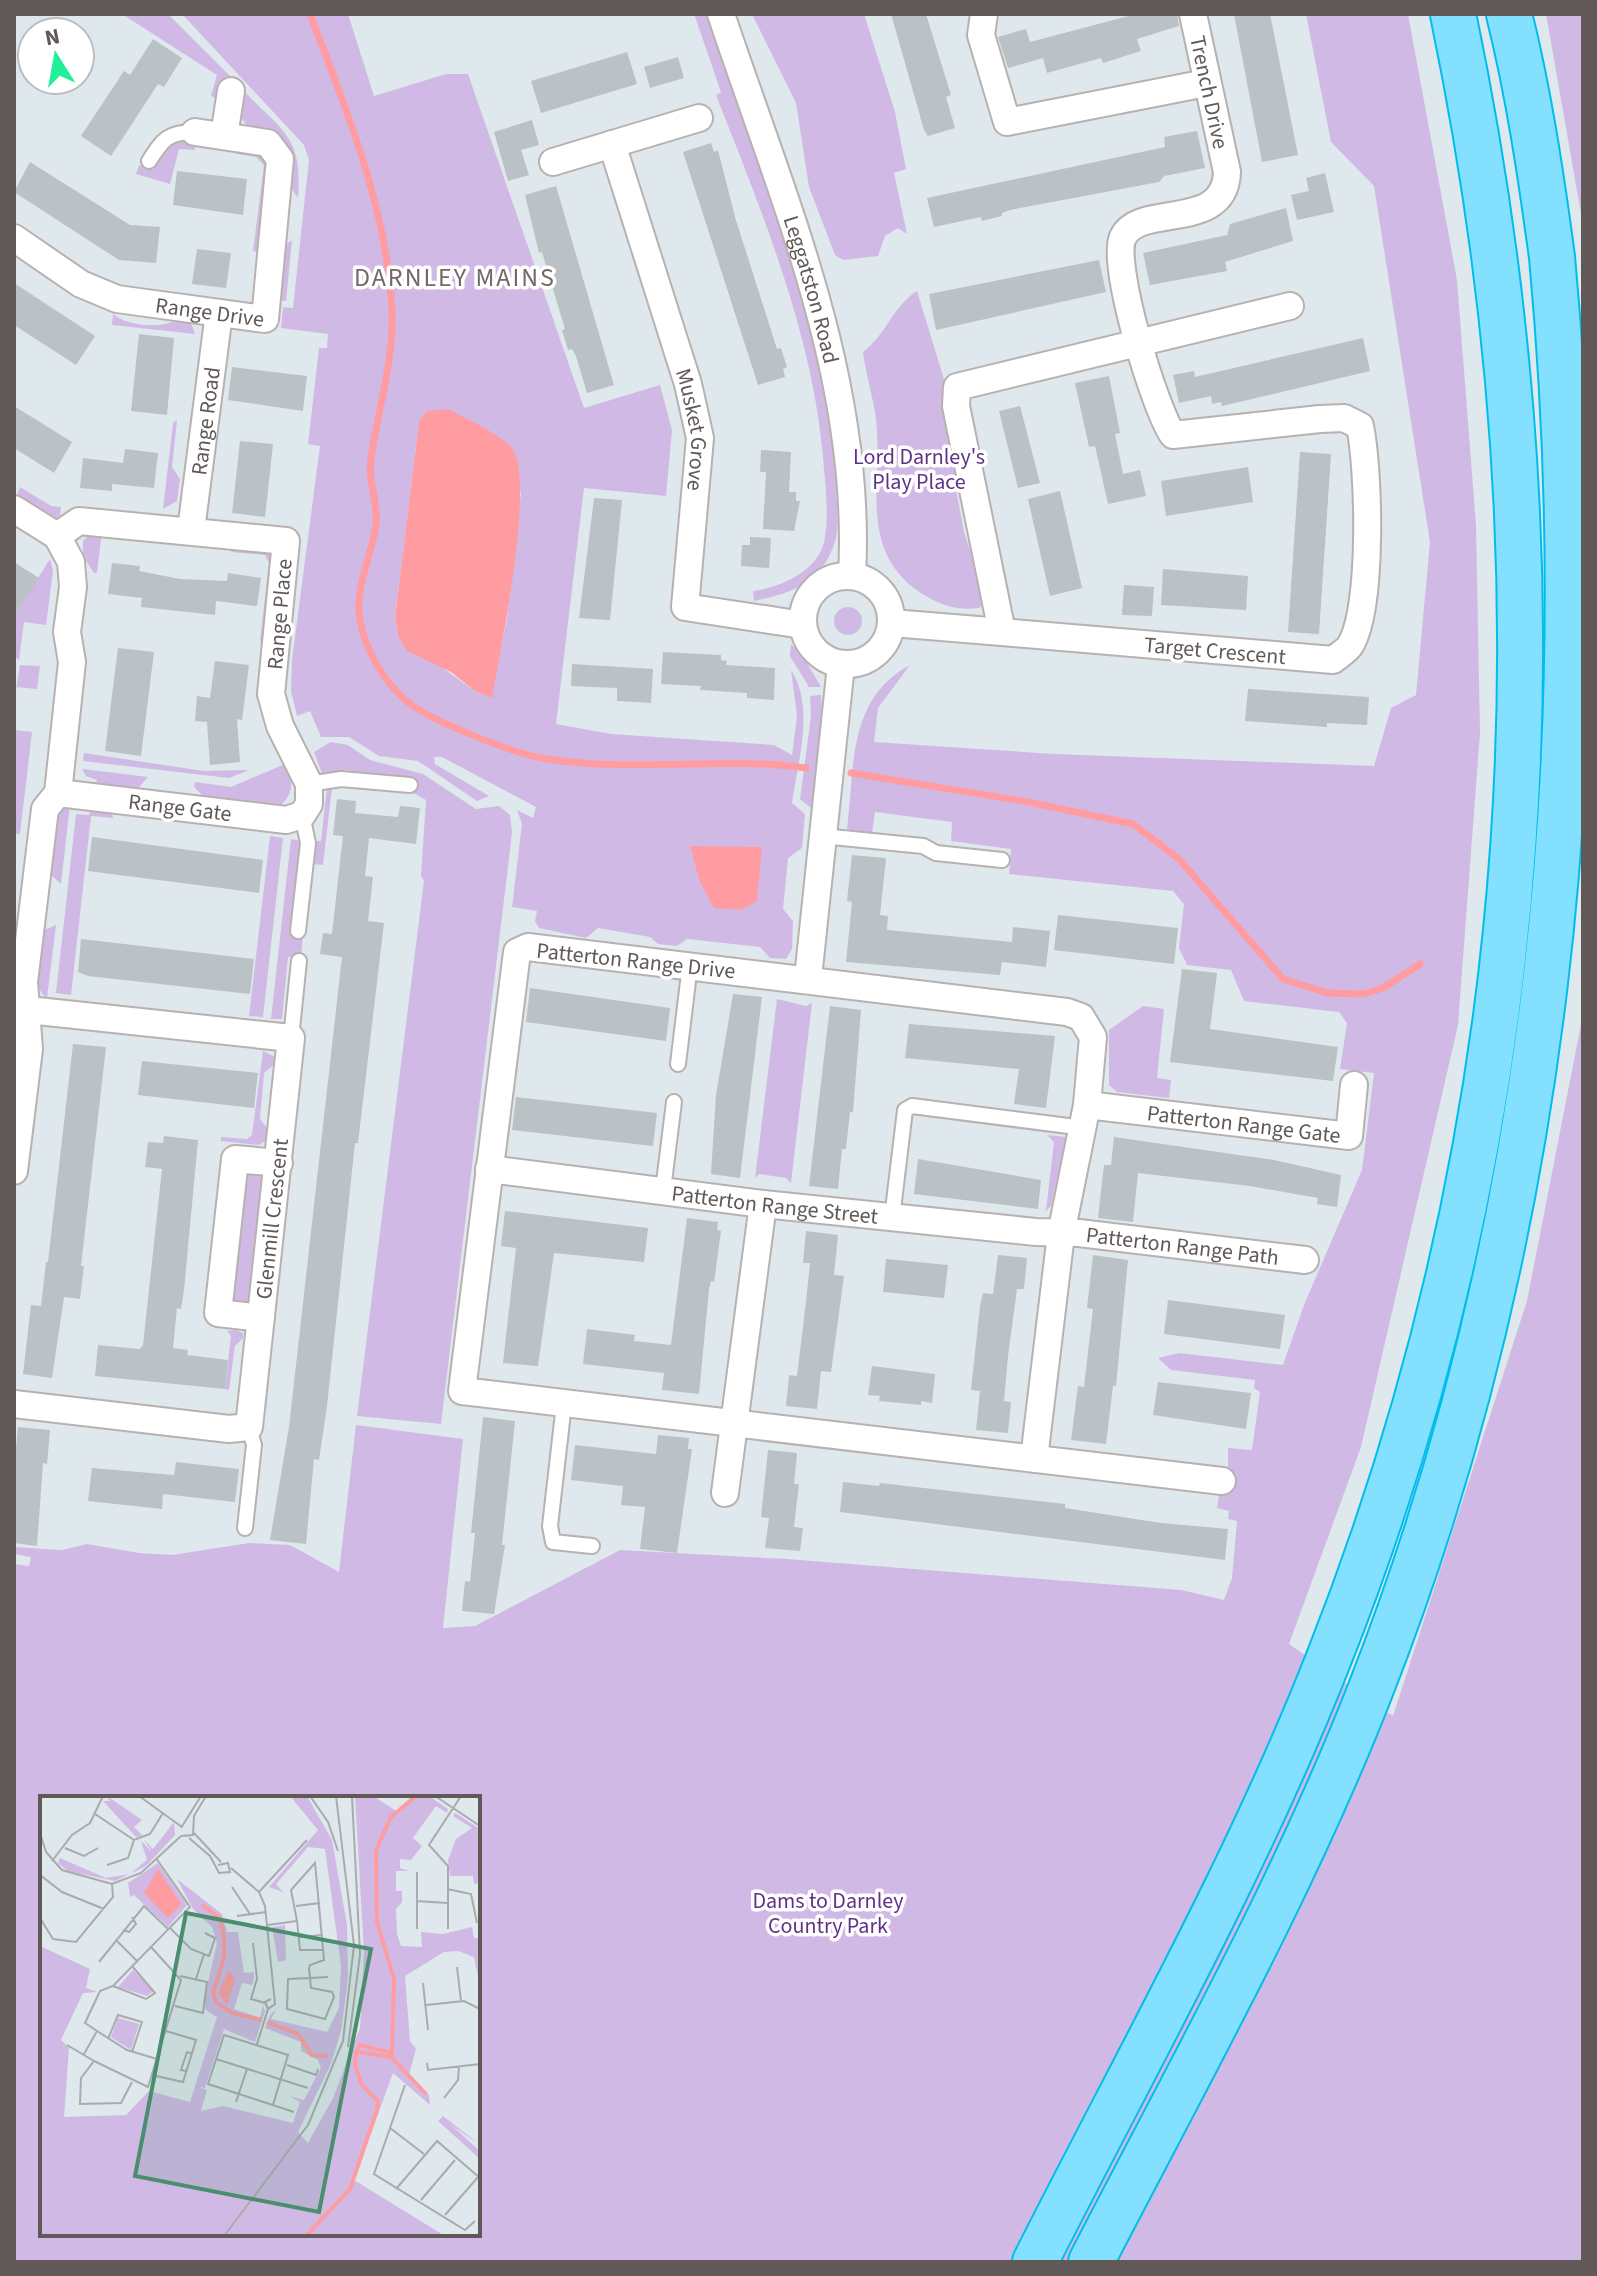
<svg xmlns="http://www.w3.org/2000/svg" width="1597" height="2276" font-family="'Source Sans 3',sans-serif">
  <rect width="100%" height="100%" fill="#dfe8ec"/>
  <g fill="#d0bae5" fill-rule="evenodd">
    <path d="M122,14H168L232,78L230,89L217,99L211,96L217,75Z"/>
    <path d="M182,14H348L374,96L446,74H468L584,408L660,385L672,430L666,496L584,488L556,724L611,734L774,745L792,755L797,716L791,670C815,707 798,761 792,803L805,814L802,848L788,858L783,909L793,921L792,949L786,959L770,958L760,947L687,939L677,946L658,944L650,937L598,928L586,938L539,928L535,921L537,911L512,907L522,824L517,810L533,818L536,807L442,757H434L435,764L489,796L477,801L418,761L379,756L349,737H321L310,711L297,716L291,691L292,660L320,446L308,444L319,348H327L328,334L281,328L283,307L293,308L309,160L304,145ZM427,411L521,492L507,619L491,697L475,691L398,636L395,617L419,423Z"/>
    <path d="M694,14H708C758,165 830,326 836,486C837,508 841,532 831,552C816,586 787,594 754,601L753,591C779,588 818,571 824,542C829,519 826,492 824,469C815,339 763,215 716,95L721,92Z"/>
    <path d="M752,14H864L895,112L906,169L894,173L907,234L898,228L885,236L878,256L843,260L835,255L809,187L796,103Z"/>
    <path d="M1306,14H1408L1457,280L1476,525L1480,733L1458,1025L1361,1447L1289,1644L1393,1716L1527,1301L1583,1014V2262H14V1564L29,1566L31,1557L14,1554V1547L62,1550L87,1544L139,1553L172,1555L249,1543L290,1545L339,1572L356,1425L463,1439L443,1628L475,1626L620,1550L787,1559L1181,1590L1224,1600L1232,1578L1237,1521L1228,1519L1229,1511L1217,1508L1219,1494L1228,1490V1448L1252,1450L1260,1392L1254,1388L1255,1380L1171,1370L1158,1358L1179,1353L1283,1365L1304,1305L1362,1170L1374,1073L1340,1069L1347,1023L1339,1012L1244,1001L1231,970L1187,965L1179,948L1184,904L1173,891L1009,874L1011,849L951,841L952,822L875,812L872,834L847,829C855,766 847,699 910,665L878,708L874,742L1055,754L1374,766L1391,708L1416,695L1430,542L1374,186L1331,142ZM42,1798H478V2234H42Z"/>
    <path d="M1546,14H1583V225Z"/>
    <path d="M243,90C283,132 303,136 298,198L238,113Z"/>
    <path d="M182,139L195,143V150L179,149L170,184L136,174L139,165L152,169L167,146Z"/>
    <path d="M237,148L269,159L260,252L253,251L264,165L256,157L237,154Z"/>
    <path d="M292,240L286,301L277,300L282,247Z"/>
    <path d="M917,291L947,389L964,476L956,489L964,532L987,601L979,608C958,611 939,605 921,593C861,553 880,492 877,431C876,405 866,378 863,352C886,335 893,306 917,291Z"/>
    <path d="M113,314C126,326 161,329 176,320L191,323L195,334L112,325Z"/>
    <path d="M177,420L172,467L180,479L177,501L163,509L173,423Z"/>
    <path d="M20,487L51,506L61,507L60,516L52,519L16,498Z"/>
    <path d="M102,531L97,573H94L83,556V541L92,532Z"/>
    <path d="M231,545L269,550L274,556L264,642L260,641L269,563L265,555L231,552Z"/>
    <path d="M50,559L53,571L46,625L24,622L19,660L14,656V616Z"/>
    <circle cx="848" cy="621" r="14"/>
    <path d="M791,644L803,656L821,687H809L790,656Z"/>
    <path d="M20,665L40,666L37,689L16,687L14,703Z"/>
    <path d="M821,695L822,710L812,809L800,799L811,716L810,696Z"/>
    <path d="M14,730L32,732L20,834L14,833Z"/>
    <path d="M331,742L348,745L370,760L423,774L476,809L499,806L510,815L512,833L441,1424L357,1416L424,881L421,876L426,800L413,793V780L345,770L323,776L314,752Z"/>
    <path d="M84,753L204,771L249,770L229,778L83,761Z"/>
    <path d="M285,764C293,781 295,792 280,806L206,799L194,787L195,782L231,787Z"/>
    <path d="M82,769L148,777L135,792L95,787L97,780L86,776Z"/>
    <path d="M332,787L323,865L312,864L315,841H321L327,788Z"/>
    <path d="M70,805L61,884L50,874L57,813Z"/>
    <path d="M91,808L111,810L113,818L91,816L71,995L56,993L76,814L89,815Z"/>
    <path d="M270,836L283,838L263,1017L249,1016Z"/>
    <path d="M291,839L301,841L291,933L303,935L301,958L288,957L282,1019H271Z"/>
    <path d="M56,925L47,998C29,986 40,950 42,931Z"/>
    <path d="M777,999L806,1006L812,1003L791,1183L786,1178L759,1174L755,1178Z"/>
    <path d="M1143,1006L1164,1009L1157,1078L1171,1080L1169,1098L1117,1092L1109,1085V1030Z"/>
    <path d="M263,1051L275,1057L276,1063L264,1073L260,1119L268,1129V1139L259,1145L221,1141V1137L247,1139L252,1135Z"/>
    <path d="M1047,1135L1066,1137L1051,1206L1046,1211L1054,1142Z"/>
    <path d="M252,1172L266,1176L249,1306L233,1302L230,1297L244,1175Z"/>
    <path d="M236,1330L243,1333V1338L235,1346L229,1390L225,1389L231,1336L227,1331Z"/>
  </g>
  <g fill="#ff9ca2">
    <path d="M449,409C464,418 503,435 512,448C536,480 500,654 492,698L475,691L451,672L407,651L398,636L395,617L419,422L427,411Z"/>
    <path d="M690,846L762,847L757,901L742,910L714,908L700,882Z"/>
  </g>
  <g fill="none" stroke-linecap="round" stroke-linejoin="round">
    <g stroke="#ff9ca2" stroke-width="7">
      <path d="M310,14C346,109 387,207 392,310C394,362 378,408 371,459C367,481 379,503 376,525C372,554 354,590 360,620C365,649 382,678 403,698C426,720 515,754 547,759C633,773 721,756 806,768"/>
      <path d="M851,773L1023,801L1133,824L1179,859L1283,979L1327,993L1363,994L1383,988L1420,964"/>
    </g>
  </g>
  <g fill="#bac2c5">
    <path d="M891,14H926L951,95L946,97L955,128L928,136L924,130Z"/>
    <path d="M1136,14H1177L1179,26L1137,39L1141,51L1103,63L1101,58L1047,73L1043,58L1008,68L998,37L1026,29L1030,42Z"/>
    <path d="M1234,14H1270L1298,155L1262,162Z"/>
    <path d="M153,39L182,58L164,87L158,84L111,156L81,136L124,71L130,75Z"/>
    <path d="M627,52L637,84L541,113L531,81Z"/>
    <path d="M678,57L684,78L650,88L644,67Z"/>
    <path d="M532,120L539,145L521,150L529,175L508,181L494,132Z"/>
    <path d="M1197,131L1205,168L1164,176L1159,182L1010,210L1002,213V216L982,221L981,217L934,227L927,198L1165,147L1164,137Z"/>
    <path d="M711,143L714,152L718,150L735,217L777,349L781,348L787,367L783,369L785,377L758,385L683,152Z"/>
    <path d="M30,162L130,225L160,227L156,263L119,260L14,192Z"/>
    <path d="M177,171L247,179L243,215L173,205Z"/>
    <path d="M1325,173L1334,212L1297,220L1291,195L1309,191L1306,178Z"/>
    <path d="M556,186L614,385L587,393L576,356L572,349L568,350L562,330L565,329L542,252L539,253L525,195Z"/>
    <path d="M1286,208L1293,241L1225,262L1227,271L1150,285L1143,253L1227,235L1230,224Z"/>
    <path d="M197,249L231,253L226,288L192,284Z"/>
    <path d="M1099,260L1106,292L936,330L929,294Z"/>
    <path d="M14,283L95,336L76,365L14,325Z"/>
    <path d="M139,334L174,338L167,415L131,411Z"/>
    <path d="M1363,338L1370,371L1222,406L1221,402L1212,404L1211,396L1179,403L1173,375L1194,371L1195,377Z"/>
    <path d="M232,367L307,376L303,411L228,400Z"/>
    <path d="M1109,376L1120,433L1115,434L1123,474L1140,470L1146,496L1108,504L1095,446L1089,447L1075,383Z"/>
    <path d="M14,406L72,442L54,473L14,448Z"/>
    <path d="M1020,406L1040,483L1018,488L999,411Z"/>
    <path d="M240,441L273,444L265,517L232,513Z"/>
    <path d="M125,449L158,453L154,488L112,484V491L80,488L83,458L123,463Z"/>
    <path d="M761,450L791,452L789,492H796V501H800L794,531L763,529L766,472H760Z"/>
    <path d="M1300,452L1331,454L1319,634L1288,632Z"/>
    <path d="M1248,467L1253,502L1166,516L1161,481Z"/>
    <path d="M1060,491L1082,588L1050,596L1028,499Z"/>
    <path d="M594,498L622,500L610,620L579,618Z"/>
    <path d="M750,537L771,538L769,568L741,566L742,545H750Z"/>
    <path d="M14,562L39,578L14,616Z"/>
    <path d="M112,563L140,566L139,571L180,579L227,581L228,573L261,578L257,606L216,601L215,615L141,607L142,598L108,594Z"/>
    <path d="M1163,569L1248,576L1246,610L1161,605Z"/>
    <path d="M1124,585L1154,587L1152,616L1122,615Z"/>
    <path d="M118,648L154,652L141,756L105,751Z"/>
    <path d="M663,652L721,655V660L727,661L726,665L775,668L774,700L747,698V693L700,690L701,686L661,684Z"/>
    <path d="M215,661L249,665L242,720L237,719L240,762L210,765L207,722L195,721L197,696L210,698Z"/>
    <path d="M572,664L653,669L651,703L617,701V688L571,686Z"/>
    <path d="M1248,689L1369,697L1367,725L1327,723V727L1245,721Z"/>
    <path d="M337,799L356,801L355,813L398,817L400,806L420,808L416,844L369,838L365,876L373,877L368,921L384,923L358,1143H355L327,1406L319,1460L314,1459L306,1544L270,1540L289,1427L342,957L320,954L323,933L332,934L343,836L333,835Z"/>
    <path d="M92,837L263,860L259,893L88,871Z"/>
    <path d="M852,855L886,858L880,915L888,916L887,930L1012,942L1013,927L1050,931L1046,967L1002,962L1000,975L846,962L852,902L847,901Z"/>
    <path d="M1058,915L1178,928L1174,964L1054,950Z"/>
    <path d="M81,939L254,959L250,994L88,976L78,972Z"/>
    <path d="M1182,969L1217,973L1210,1029L1338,1047L1333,1081L1170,1062Z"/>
    <path d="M530,988L670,1008L666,1041L526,1022Z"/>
    <path d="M733,994L762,997L740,1178L711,1174L716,1095Z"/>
    <path d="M830,1006L861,1010L853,1112H850L846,1149H842L838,1189L809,1186Z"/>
    <path d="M909,1024L1055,1036L1046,1108L1014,1104L1019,1069L905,1058Z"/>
    <path d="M73,1044L106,1047L81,1266H84L80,1299L64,1297L52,1378L23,1374L31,1305L41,1306L46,1262H48Z"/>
    <path d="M142,1061L258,1073L254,1108L138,1095Z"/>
    <path d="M516,1097L657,1113L653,1146L512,1130Z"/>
    <path d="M164,1136L198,1140L184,1290L181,1309L177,1308L173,1348L188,1350L187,1355L228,1360L225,1389L95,1376L98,1345L140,1349L143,1345L162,1169L145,1167L148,1142L163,1143Z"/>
    <path d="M1114,1137L1274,1160L1341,1175L1337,1207L1317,1204L1318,1198L1250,1186L1138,1173L1133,1222L1098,1218L1104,1165H1111Z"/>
    <path d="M918,1159L1041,1180L1038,1209L914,1194Z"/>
    <path d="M505,1211L648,1228L644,1262L554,1253L538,1366L503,1363L516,1248L501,1246Z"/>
    <path d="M687,1218L718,1222L717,1230L721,1231L714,1282L711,1281L709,1289L699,1394L662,1390L664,1373L583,1364L587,1329L635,1335L634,1341L671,1345Z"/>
    <path d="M806,1231L838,1235L834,1275L844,1276L831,1372L821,1371L817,1409L786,1406L789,1375L797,1376L806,1302L810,1263H803Z"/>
    <path d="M998,1255L1027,1258L1024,1289H1017L1008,1356L1004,1401L1011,1402L1008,1433L976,1430L980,1391L971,1390L980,1306L983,1293L993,1294Z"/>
    <path d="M1093,1255L1128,1260L1116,1386H1113L1106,1444L1071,1440L1078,1386L1084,1387L1093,1309L1087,1308Z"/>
    <path d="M886,1259L948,1265L944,1298L883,1292Z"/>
    <path d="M1168,1300L1285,1315L1280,1349L1164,1334Z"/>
    <path d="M872,1366L935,1374L932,1403L921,1401V1405L879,1401L880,1396L868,1395Z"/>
    <path d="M1158,1382L1251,1393L1246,1429L1153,1415Z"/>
    <path d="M483,1417L515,1421L502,1545H505L494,1614L462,1611L465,1581L470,1582L475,1533H471Z"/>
    <path d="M18,1427L50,1430L47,1464L43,1463L37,1546L14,1543V1468Z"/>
    <path d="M658,1435L689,1438L688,1449H692L677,1553L640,1549L645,1507L621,1505L623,1486L571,1480L575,1445L656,1454Z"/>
    <path d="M768,1450L797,1453L794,1484H799L794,1527L803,1528L800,1551L765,1548L769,1518L761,1517Z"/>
    <path d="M176,1462L239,1469L235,1502L163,1494L162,1509L88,1501L92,1468L174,1475Z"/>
    <path d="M843,1482L879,1486L880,1483L1065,1504V1508L1161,1523L1228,1529L1225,1560L840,1512Z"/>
  </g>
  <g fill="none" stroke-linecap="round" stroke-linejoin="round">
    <defs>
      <g id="lane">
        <path d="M149,161C163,139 168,132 195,132"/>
        <path d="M309,784L341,779L410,785"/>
        <path d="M822,836L923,846L936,853L1002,860"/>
        <path d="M298,931L308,843L302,815"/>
        <path d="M291,1038L299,961"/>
        <path d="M678,1064L690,965"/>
        <path d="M663,1190L674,1102"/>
        <path d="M892,1218L905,1110L912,1106L1084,1128"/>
        <path d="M564,1404L550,1526L553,1542L592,1546"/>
        <path d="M245,1528L254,1445L249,1427"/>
      </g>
      <g id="street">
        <path id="s1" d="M721,14C782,197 863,379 852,576"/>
        <path d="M984,14L981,35L1007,122L1206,83"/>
        <path id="s2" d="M1193,14L1227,172C1225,233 1140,202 1123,237C1110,263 1155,410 1173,435L1320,419L1344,418L1360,426C1369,470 1373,605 1351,644C1348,650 1338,656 1333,660L1002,632L956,406L957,387L1290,306"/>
        <path d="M224,136L231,91"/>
        <path id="s3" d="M612,144L688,384L700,438L685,607L803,625"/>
        <path d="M553,162L699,118"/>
        <path id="s4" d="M14,238L81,284L117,299L265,319L280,159L268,143L195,132"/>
        <path d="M14,509L57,536L71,562L73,587L67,632L72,662L58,793L45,809L24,982L29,1049L14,1171"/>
        <path id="s5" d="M191,530L219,313"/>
        <path d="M57,536L79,521L286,541L271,694L280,726L309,784V804L302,815L286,820L58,793"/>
        <circle cx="847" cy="620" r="44"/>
        <path d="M892,623L1002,632"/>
        <path d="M808,978L841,665"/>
        <path id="s6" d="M1087,1105L1349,1136L1354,1085"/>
        <path id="s7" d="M489,1169L763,1204L1036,1232L1079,1233L1305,1260"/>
        <path d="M261,1318L218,1313L235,1159L279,1163"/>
        <path id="s8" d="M14,1404L229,1429L249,1427L291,1038L28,1010"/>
        <path d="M1034,1459L1061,1234L1087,1105L1093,1037L1081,1017L1067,1012L528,947L517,952L462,1391L1222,1481"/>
        <path d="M725,1493L763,1204"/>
      </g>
      <g id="highway">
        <path d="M1035,2262C1136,2062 1247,1867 1329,1658C1539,1127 1569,571 1453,14"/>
        <path d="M1091,2262C1188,2074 1293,1888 1370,1691C1548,1238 1597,741 1552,257C1541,176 1529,94 1509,14"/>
      </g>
    </defs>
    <use href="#lane" stroke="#b8b1b0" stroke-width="18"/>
    <use href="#street" stroke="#b8b1b0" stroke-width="30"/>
    <use href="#highway" stroke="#00bdeb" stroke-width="48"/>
    <use href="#lane" stroke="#fff" stroke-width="14"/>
    <use href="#street" stroke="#fff" stroke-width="26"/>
    <use href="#highway" stroke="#83e0ff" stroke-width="44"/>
  </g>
  <g text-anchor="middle" stroke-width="7" stroke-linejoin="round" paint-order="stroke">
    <g font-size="22" fill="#615958" stroke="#fff">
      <text dy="8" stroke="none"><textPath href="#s2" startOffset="80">Trench Drive</textPath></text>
      <text dy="8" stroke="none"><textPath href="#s1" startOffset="290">Leggatston Road</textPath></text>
      <text dy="8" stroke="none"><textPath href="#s4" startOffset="214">Range Drive</textPath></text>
      <text dy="8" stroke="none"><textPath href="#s5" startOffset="110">Range Road</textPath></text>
      <text dy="8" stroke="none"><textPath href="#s3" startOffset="298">Musket Grove</textPath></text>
      <text transform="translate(279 614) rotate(-85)" y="8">Range Place</text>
      <text transform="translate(1215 650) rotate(5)" y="8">Target Crescent</text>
      <text transform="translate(180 807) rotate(7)" y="8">Range Gate</text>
      <text transform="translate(636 960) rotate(6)" y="8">Patterton Range Drive</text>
      <text dy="8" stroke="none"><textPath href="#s6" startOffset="158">Patterton Range Gate</textPath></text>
      <text dy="8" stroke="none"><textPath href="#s7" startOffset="288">Patterton Range Street</textPath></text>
      <text dy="8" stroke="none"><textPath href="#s8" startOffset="446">Glenmill Crescent</textPath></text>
      <text dy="8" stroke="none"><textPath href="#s7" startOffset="698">Patterton Range Path</textPath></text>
    </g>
    <g font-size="22" fill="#603286" stroke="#fff">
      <text x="919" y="464">Lord Darnley's<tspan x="919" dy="25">Play Place</tspan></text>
      <text x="828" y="1908">Dams to Darnley<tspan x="828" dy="25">Country Park</tspan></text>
    </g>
    <g font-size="26" letter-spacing="2" fill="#736969" stroke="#fff">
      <text x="455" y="286">DARNLEY MAINS</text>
    </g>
  </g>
  <g transform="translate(40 1796)">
    <rect width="440" height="440" fill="#dfe8ec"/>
    <path d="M67,0L102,24L94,31L103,40L96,41L63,5H70ZM250,0H267L292,44L307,129L308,182L301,235L291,268L258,336L268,347L293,302L320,232L324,156L315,0H333L358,16L372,0H389L408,13L407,17L396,10L373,42L382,50L371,64L360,63V72L369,75H356V95H362V106L356,113L357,138L361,150L382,151L381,136L403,138L432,131L434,142H440V190L434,161L418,155L404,156L365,180L370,245L376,253L369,279L389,299L390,309L353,277L314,384L405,440H0V150L50,173L46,192L57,196L43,197L21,244L29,252L24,321L86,319L109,295L150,306L177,221L166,214L164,204L177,147L172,131L153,113L137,83L182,118L187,136H198L204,177L214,176V182L212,189L202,187L194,213L220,222L223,209L225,215L215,246L184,233L165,292L159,291L167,294L161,315L183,310L253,327L260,306L249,300L264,304L281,272L278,264L261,255V246L225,232L231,218L236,214L231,223L287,236L299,212L301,170L285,53L268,51L236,88L243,96L229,91L278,34ZM415,17L440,33V87L434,88L433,80H410L408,64L416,43L432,32L413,20ZM134,26L135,39L106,70L75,85L28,75L18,67L20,62L66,82L90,78L107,64L101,45L112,56L104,44L113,53ZM118,67L147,109L128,131L94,99L90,101L88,87ZM245,129L246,164L238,166L232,131ZM93,174L114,195L107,200L78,191ZM78,222L99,228L91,254L71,241ZM403,320L440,349L411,329L440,355V363L398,325Z" fill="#d0bae5"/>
    <path d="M118,73L141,108L128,122L104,97ZM189,174L195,183L187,209L178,197Z" fill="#ff9ca2"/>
    <path fill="none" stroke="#ff9ca2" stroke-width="4" d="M162,109L180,122L184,141V162L173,197L177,207L192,217L222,224M227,226L258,238L272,259L288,260M317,256L351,261L386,298M266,440L310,393L337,314L338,305L322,289L315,269L316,256L320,249L352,257L354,183L337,126L336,54L351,21L376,0"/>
    <path fill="none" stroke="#a9abad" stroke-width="2" d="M99,0L142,31M270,0L288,26L298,55M395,0L440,30M55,18L94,44L110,38L123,17M141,32L161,0M0,37L6,56L22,74L72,88L101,77L141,40M154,37L181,66M141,40L153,39L154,20L166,0M149,42L170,60L179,77L190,76L188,67L178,69M25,52L44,60L58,52M12,65L32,39L50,27L63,0M67,69L88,62L94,44M191,72L219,96L225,110L235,208L228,213L225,206L231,203M377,76V133M0,79L22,96L64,113M192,91L210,118M407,93L431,98L437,127M219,96L267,44M377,105L407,107M256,110L280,107M197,120L226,116M0,122L13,143L36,146L73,101L72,88M257,125L260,154H283M228,129L257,125L251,94L275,67L284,164L270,169L269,172L271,192L292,196L294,201L285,223L247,213L248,183L270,182L288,181M130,132L151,153L169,160L175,142L165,137M408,133V70L389,49L421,0M83,134L89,136L96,128L92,121M259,141L283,139M76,144L98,166M213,147L217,183L211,203L225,207M59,166L104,110L128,133M417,171L421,205M156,183L164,158M383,187L388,234M73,190L106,203L115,197L92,170M386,209L424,205L440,213M135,210L163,217L167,186L140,180M57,235L87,254L117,263M68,243L78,219L102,226L92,256M217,248L228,213M27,249L54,265L41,282L40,308L81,307L92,286M308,251L320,159L312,0M44,258L57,235L45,227L60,195L73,190L150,111L116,62M176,263L268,292M54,265L108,291L141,184L111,151M387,267L388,274L440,268M247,269L276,279L278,273M146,275L141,274L147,256L152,258M112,279L143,286L156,244L126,235M365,289L334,378L425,434L435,425M404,302L418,284L419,271M196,306L207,273M233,309L248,259L184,239L168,288L199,298L254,316M350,332L384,358M356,393L397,345L440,382M381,404L415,364M405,419L438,381M184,440L268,329L303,245L314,149L296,0"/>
    <path fill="#4b8d6f" fill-opacity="0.15" stroke="#4b8d6f" stroke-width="4" d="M146,117L331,153L279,416L95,380Z"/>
    <rect width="440" height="440" fill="none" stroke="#615958" stroke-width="4"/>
  </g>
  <rect width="1597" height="2276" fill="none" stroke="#615958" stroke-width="32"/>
  <g transform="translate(56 56) rotate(349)"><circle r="38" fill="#ffffff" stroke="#c0bdbc" stroke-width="2"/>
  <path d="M0-6L14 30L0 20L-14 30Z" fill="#23ee99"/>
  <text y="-12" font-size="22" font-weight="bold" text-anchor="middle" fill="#615958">N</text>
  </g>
</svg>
